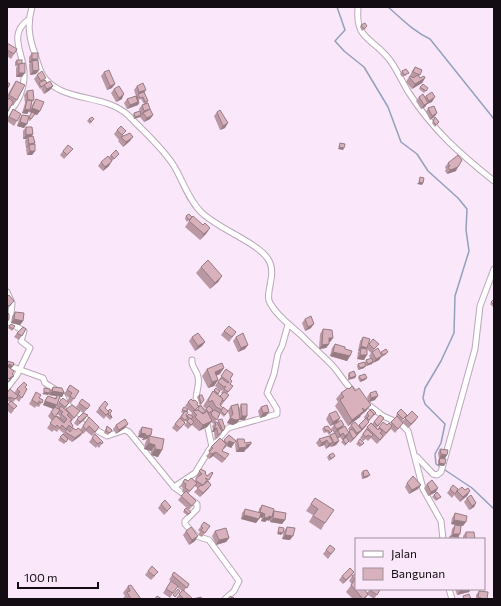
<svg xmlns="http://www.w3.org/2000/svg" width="501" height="606" font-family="Commissioner,sans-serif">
  <rect width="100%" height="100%" fill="#fae7f9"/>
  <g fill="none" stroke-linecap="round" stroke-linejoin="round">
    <g stroke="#92a0be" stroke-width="1.5">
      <path d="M337,7L345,30L335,41L344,51L364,67L388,107L401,142L417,154L428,171L458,198L467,209L466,230L469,251L455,296L454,333L441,361L425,388L423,398L425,404L445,424L441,443L435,454L436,464L472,488L494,509"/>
      <path d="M388,7C402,19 413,31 430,39L494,119"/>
    </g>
    <defs>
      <g id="street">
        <path d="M32,7C27,24 29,38 35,54C37,61 39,68 42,74C60,104 104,92 129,116C144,132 162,147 174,166C183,181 188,199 201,212C218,229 257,242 268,259C278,274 264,293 270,303C277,316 290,325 301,335C311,345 321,354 331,364C340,373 344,383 354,392"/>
        <path d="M358,7C355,40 372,37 389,59C397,69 402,82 409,93C433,130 460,154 494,181"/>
        <path d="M7,115C18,103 25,89 24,72C23,53 8,34 28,20"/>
        <path d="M7,292L12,303L10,323L24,331L21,341L30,348L17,375L7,388"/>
        <path d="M192,360C191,367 197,370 198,377C201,391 189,399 203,412"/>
        <path d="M7,365L43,378L45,383L61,393L66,404L84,417L98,431L107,436L125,430L129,432L174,487L197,504V509L185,521V524L196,536L209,540L239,581L234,591L225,599"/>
        <path d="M366,403L383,416L401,424L408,431L423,489L441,521L443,539"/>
        <path d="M206,419L212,447"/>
        <path d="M417,457L433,474L437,475L441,472L475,349L480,306L494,269"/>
        <path d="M174,487L195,473L209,450L228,428L277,414V409L267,393L274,374L278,354L282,346L288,325"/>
        <path d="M449,589L452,599"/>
      </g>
    </defs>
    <use href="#street" stroke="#baa8b9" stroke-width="7"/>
    <use href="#street" stroke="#fff" stroke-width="5"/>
  </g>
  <g fill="#ba98a3" fill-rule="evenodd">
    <path d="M361,25L366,28L362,31L360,27Z"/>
    <path d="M7,43L14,54L11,59L7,56Z"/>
    <path d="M32,53L37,60L36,74L30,75L29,65L30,63H29V57Z"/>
    <path d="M17,60L22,64V77H16V68L17,66H15V62Z"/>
    <path d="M415,67L422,70L419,76L420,78H425L422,83L412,89L406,82L409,77L411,76H410L412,71Z"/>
    <path d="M402,71L407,75L402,77L400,74Z"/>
    <path d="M104,72L112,88L107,90L101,76Z"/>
    <path d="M37,75L45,80L47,83L53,86L50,90L44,94L41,89L43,87L40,89L34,79Z"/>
    <path d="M16,81L17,100L13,106L12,105L7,113V96L12,87Z"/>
    <path d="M137,86L146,90L144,92L148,101L147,103L153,115L150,119L144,122L140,117L142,115L140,117L134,119L133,115L134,113L140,112L139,109L142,105L144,104L141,99L138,100L139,103L138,105L127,109L124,103L127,99L136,96L134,90Z"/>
    <path d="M420,87L428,88L424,93L419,89Z"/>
    <path d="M114,89L122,99L116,102L111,93Z"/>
    <path d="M27,91L34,100L32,102L31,108L33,103L36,99L40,111L37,115L35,114L30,121L28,120L24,128L17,126L19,119L22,115L29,117L32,113L29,111L27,114L22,113L25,103L24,95Z"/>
    <path d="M426,96L432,102L427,104L425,107L421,109L416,101L419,97H425Z"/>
    <path d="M428,108L437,113L434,117L430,120L426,112Z"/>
    <path d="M13,109L17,121L14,126L7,121V119Z"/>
    <path d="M217,112L225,128L220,130L214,116Z"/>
    <path d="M435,117L439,122L435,127L432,123Z"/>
    <path d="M89,119H94L90,124L87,121Z"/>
    <path d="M26,127L33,134L32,136L35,143L33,144L35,151L32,155H27L26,149L27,148H26L25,141L26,139H23V131Z"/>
    <path d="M117,130L130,141L123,147L118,141L119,140L114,134Z"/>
    <path d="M73,149L64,159L60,155L63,151Z"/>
    <path d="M119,154L112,161L109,157L111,155Z"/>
    <path d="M101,162L109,166L103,171L98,166Z"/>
    <path d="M448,163L456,171L447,174L445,171L446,169L445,167Z"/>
    <path d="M186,216L190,219L187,222L185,219Z"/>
    <path d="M189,221L210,228L200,240L185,227Z"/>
    <path d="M201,267L222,276L218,282L210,289L196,273Z"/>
    <path d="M494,299V306L493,307L490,304Z"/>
    <path d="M15,312L23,321L20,325L11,323L12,316Z"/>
    <path d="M305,319L311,328L305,331L302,323Z"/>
    <path d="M9,326H15L12,331L8,328Z"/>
    <path d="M26,329L19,340L14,337L17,333Z"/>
    <path d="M323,329L333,338L330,342H329V344L326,348L319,349L320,334Z"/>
    <path d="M224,331L236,332L229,342L221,335Z"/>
    <path d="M192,337L205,342L202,346L195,351L189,341Z"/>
    <path d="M236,337L248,345L245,349L238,352L233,341Z"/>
    <path d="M363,337L368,345L373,339L379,344L373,351L387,354L382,357H381L379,360L373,363V362L372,364L366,366L365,364L364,368L358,370L357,366L358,364L365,362L366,360L371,359L369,356L371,353L367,349L364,360L357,359L358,352L359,351H358L360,341Z"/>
    <path d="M335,344L345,349L350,356L347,361L330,356L332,348Z"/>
    <path d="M207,369L220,374L216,376L218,380L214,386L208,388L202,376Z"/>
    <path d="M226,369L230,379V384L233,386L227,394L229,395L221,406L228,411V410L231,406L239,409L241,404L245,420H239L237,423L233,425L227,423L230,418L228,411L224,417L220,413L215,422H218V420L225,428L219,437L215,440L214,432H212L213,429L212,426L214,424L211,422L207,427L199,431L192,425L188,429L184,425L187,422L185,421L182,427L177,432L172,428L183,413L181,412L184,407L187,411L186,416L187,417L189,414L191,415L192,413L185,406L188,402L197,405L196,410H197L200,406L197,397L199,395L204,400L200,405L205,410L206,409L203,406L213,391H220L218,394L220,396L222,394L221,393L223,390L221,391L215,386Z"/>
    <path d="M349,373L356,376L355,378L348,380V375Z"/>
    <path d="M359,376L365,380L360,382L358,378Z"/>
    <path d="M70,385L79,391L71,403L67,401L69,398L64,394Z"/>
    <path d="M53,387L64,393L62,397H60L55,407L59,409L56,407L59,402L69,403L65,409L66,410V409L80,411L71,422L70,421L73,426L70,432L80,430L89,417L99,427L96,432L92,436L86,431L83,434V433L80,436L72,442L68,439L64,444L58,440L66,430L63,433L59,429L57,432L54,430L52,432L47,428L52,421L48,416L53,409L43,405L45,400L48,396L55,398L56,396L49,395L50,391ZM57,414L60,416L59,417H57L53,420Z"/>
    <path d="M25,388L27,389L19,402L16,399L13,402L14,410L11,414L7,410V406L10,402L8,401L7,402V393H14L17,389Z"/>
    <path d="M349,389L355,391L368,402L367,397L370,393L375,400L369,402L366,411L361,415L360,417L348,426L335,406L338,402L336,399L341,393Z"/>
    <path d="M36,392L39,398L43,400L39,407L36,406L35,408L29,404Z"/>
    <path d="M82,399L90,405L84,413L76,407Z"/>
    <path d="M261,407L266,416L260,418L258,411Z"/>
    <path d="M99,408H105L110,414L112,418L110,420L106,416L104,419L96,412Z"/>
    <path d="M367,413H376L369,421L366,426L350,443L349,441L345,446L341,442L345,438L342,440L340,437L338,438L339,441L336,445L331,447L330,446L326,449L324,445L319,447L316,443L319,439L329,436L330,435L334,433L331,429L334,425L348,432L350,431L348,429L351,425L358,426L365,419L364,417Z"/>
    <path d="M397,413L405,417L402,421V422L405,418L418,417L415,421L408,428L403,423L395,433L391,429L377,444L371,438L368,441L366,439L363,441L360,438L367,427L372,424L380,415L384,418L376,429H377L379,427L390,424L397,416H396Z"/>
    <path d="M329,414L340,418L337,423L330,426L326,419Z"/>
    <path d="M88,415L85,419L77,426L74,423L77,419Z"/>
    <path d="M116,425L125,428L116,434L113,429Z"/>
    <path d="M107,426L112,430L108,435L104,433L106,428Z"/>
    <path d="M142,427L162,450L158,457L151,455V451L144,449L145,443L147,439L142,440L143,438L138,437L139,431Z"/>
    <path d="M324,427L332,431L329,435L327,432L324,433L322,429Z"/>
    <path d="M229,435L236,441L231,448L227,446L224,449V448L222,451L226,459L222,463L213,456L209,459L206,456L210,452L208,451L211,447L223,441Z"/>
    <path d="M92,438L103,442L99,448L97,446L96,448L89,442Z"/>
    <path d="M237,439L245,443L248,448L246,449L244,452H236L235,444Z"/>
    <path d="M358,442L364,443L360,447L356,444Z"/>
    <path d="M440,449L447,455L445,459L444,466L438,465V460L439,459L438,453Z"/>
    <path d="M329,455L335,456L333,458L329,461L327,457Z"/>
    <path d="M201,469L207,476L213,473L208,481L211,485L208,489L200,497L194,492L198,488L194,486L188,494L193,505L189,510L178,500L184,493L182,492L183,488L180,486L185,479L188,481H195L198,477L196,476Z"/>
    <path d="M363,471L368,477L362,479L361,473Z"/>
    <path d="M407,483L418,489L409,494L405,487Z"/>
    <path d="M427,484L436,492L428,496L424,488Z"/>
    <path d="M450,489H458L452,498L447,493Z"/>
    <path d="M465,490L470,491L467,496L460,502L454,495L457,491Z"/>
    <path d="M434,495L441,497L436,501L432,497Z"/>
    <path d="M315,498L325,523L321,530L309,522L313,515L306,511Z"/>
    <path d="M467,498L476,503L474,507L469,510L464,502Z"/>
    <path d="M161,504L168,511L164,515L158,508Z"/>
    <path d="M262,505L273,512L274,511L285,520L282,524L270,522V518L269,521L267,520L265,522L261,521L262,518L260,517L256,523L241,519L242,513L245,509L258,513L259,509Z"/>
    <path d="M186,508L189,514L188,516L183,512Z"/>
    <path d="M455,513L463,526L451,524L452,518Z"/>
    <path d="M204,522L210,526L202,537L198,535L200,532L198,530Z"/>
    <path d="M455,525L460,534L458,537V539H448L451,536L452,529Z"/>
    <path d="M287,527L290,540L282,539L284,531Z"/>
    <path d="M186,531L195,541L189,545L183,535Z"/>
    <path d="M215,531L229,538L226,542L216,545L212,536Z"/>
    <path d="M466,532L475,539H463V536Z"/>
    <path d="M330,545L335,549L328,559L323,554Z"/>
    <path d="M148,571L155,576L151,580L145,575Z"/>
    <path d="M174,572L189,584L184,591L191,599H177L176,598L182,591L177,587L170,598L163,593L171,581L169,580Z"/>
    <path d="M354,572L351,576L343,584L339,580L342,576Z"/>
    <path d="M352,576L367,593L370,589L380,590L374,599L368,595L365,599H353L346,592L352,584L349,581Z"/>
    <path d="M128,586L141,599H123V598L125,596L123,593Z"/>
    <path d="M455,589H471L469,592L457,595Z"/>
    <path d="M480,590L487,599H476V595Z"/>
  </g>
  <g fill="#977c84">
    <path d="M32,59H38L35,63L32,61L30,63H29Z"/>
    <path d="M39,70L36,74L30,75L33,71Z"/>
    <path d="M19,73H25L22,77H16Z"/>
    <path d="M425,78L422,83L412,89L415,84Z"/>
    <path d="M115,84L112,88L107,90L110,86Z"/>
    <path d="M53,86L50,90L44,94L47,89Z"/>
    <path d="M146,90L143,94H138L139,92Z"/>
    <path d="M124,94L122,99L116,102L119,98Z"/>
    <path d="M435,97L432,102L427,104L425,107L421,109L424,105L427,103L429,101Z"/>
    <path d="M138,102L139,103L138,105L127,109L130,105Z"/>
    <path d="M32,108L40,111L37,115L29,112Z"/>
    <path d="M25,109L30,110L27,114L22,113Z"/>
    <path d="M150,109L143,113L142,115H141L144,111Z"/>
    <path d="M437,113L434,117L430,120L432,116Z"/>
    <path d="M141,115L140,117L134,119L135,117Z"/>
    <path d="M153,115L150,119L144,122L147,118Z"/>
    <path d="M20,122L27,124L24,128L17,126Z"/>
    <path d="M228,123L225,128L220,130L223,126Z"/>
    <path d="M33,134L30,139L28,137L26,139H23L26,135Z"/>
    <path d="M133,137L130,141L123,147L126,142Z"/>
    <path d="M35,143L32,147L29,145L27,148H26L29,144Z"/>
    <path d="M339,147L344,148L343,150L338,149Z"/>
    <path d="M30,151H35L32,155H27Z"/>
    <path d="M112,161L109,166L103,171L105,167Z"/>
    <path d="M458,167L456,171L447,174L450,170Z"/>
    <path d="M419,182L423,183L422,185L417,184Z"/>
    <path d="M210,228L206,234L200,240L204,234Z"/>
    <path d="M222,276L218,282L210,289L215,283Z"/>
    <path d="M14,301L11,305L7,309L9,306Z"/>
    <path d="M14,319L23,321L20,325L11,323Z"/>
    <path d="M314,324L311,328L305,331L308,327Z"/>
    <path d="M329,338H333L330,342H326Z"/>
    <path d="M205,342L202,346L195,351L198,346Z"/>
    <path d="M329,344L326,348L319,349L322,345Z"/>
    <path d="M248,345L245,349L238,352L241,348Z"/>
    <path d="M361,346L367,348L364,352L361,348L359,351H358Z"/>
    <path d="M333,352L350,356L347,361L330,356Z"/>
    <path d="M360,355H367L364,360L357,359Z"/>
    <path d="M382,356L379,360L373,363L376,359Z"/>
    <path d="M373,362L372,364L366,366L368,364Z"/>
    <path d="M9,364L13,366L10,370L7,369Z"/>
    <path d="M366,366L364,368L358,370L360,368Z"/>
    <path d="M224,368L220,374L210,378L215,372Z"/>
    <path d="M14,376L9,382L7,383L11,377Z"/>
    <path d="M356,376L355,378L348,380L350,378Z"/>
    <path d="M367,378L365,380L360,382L361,380Z"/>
    <path d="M218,380L214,386L208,388L212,382Z"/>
    <path d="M52,391L64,393L62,397L49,395Z"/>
    <path d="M44,392L50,393L48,395L42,394Z"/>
    <path d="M378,396L375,400L369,402L371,398Z"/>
    <path d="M45,401L57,405L54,409L43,405Z"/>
    <path d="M371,405L366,411L361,415L360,417L348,426L352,420Z"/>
    <path d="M269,412L266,416L260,418L263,413Z"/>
    <path d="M88,415L85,419L77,426L80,422Z"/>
    <path d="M242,416H247L245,420H239L237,423L233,425L227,423L230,418L239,419Z"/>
    <path d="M418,417L415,421L408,428L411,424Z"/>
    <path d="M340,418L337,423L330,426L333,422Z"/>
    <path d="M212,421L207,427L199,431L203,425Z"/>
    <path d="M369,422L366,426L360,433L362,429Z"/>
    <path d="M128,424L125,428L116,434L119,430Z"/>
    <path d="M344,425L341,429L334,433L337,429Z"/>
    <path d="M214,428H217L214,432H212Z"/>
    <path d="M362,430L354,439L350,443L357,433Z"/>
    <path d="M83,432L80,436L72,442L75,438Z"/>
    <path d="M141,433L146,434L143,438L138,437Z"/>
    <path d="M343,433L340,437L337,439L340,435Z"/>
    <path d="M349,433L346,438L342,440L345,436Z"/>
    <path d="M151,435L149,438V436L147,439L142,440L145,436Z"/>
    <path d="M327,440L324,445L319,447L322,443Z"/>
    <path d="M229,441L234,443L231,448L227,446Z"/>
    <path d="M339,441L336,445L331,447L334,443Z"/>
    <path d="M333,442L330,446L326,449L329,444Z"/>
    <path d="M149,443L155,445L151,451L144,449Z"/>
    <path d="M251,444L248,448L246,449L244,452H236L239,448L246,445Z"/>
    <path d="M155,449L162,450L158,457L151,455Z"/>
    <path d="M216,452L213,456L209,459L212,454Z"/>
    <path d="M441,454L447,455L444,459H439Z"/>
    <path d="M439,463L445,464L444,466L438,465Z"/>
    <path d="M370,475L368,477L362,479L364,477Z"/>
    <path d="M211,485L208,489L200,497L203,493Z"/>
    <path d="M421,485L418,489L409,494L412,490Z"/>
    <path d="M438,488L436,492L428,496L431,492Z"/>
    <path d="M470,491L467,496L460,502L463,497Z"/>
    <path d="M476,503L474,507L469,510L472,506Z"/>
    <path d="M260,512L265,514L262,518L257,516Z"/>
    <path d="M244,515L259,519L256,523L241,519Z"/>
    <path d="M269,516L272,517L269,521L267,520L265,522L261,521L264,517Z"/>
    <path d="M273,518L285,520L282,524L270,522Z"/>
    <path d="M454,520L466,522L463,526L451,524Z"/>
    <path d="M278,532L283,533L281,535L277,534Z"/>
    <path d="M453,534H460L457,538H450Z"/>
    <path d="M285,535L293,536L290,540L282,539Z"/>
    <path d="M198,536L195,541L189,545L192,540Z"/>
    <path d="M229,538L226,542L216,545L219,540Z"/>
    <path d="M354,572L351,576L343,584L346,580Z"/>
    <path d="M461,589H471L469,592L457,595Z"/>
  </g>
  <g fill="#d8b1bd" stroke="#977c84">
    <path d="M365,23L367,26L364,29L361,25Z"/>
    <path d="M7,43L17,49L14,54L7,50Z"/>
    <rect x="32" y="53" width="6" height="6"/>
    <rect x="17" y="60" width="5" height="4"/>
    <path d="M38,60L39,70L33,71L32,61Z"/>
    <path d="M25,63V73H19V64Z"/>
    <path d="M415,67L422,70L420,75L413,72Z"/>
    <path d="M406,69L409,73L404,75L402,71Z"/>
    <path d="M109,70L115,84L110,86L104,72Z"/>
    <path d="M42,71L46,78L41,81L37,75Z"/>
    <path d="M418,75L420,78L424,76L425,78L415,84L409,77L411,76L413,78Z"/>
    <path d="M45,80L47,83L41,87L39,83Z"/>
    <path d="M16,81L25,85L17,100L9,95Z"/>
    <path d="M50,81L53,86L47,89L44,85Z"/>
    <path d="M7,82L10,84L7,89Z"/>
    <path d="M143,83L146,90L139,92L137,86Z"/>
    <path d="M423,84L428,88L426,91L420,87Z"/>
    <path d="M119,86L124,94L119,98L114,89Z"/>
    <path d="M33,90L34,100H28L27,91Z"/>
    <path d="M144,92L148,101L145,102L143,97L140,98L138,94Z"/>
    <path d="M432,92L435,97L429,101L426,96Z"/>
    <path d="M423,94L428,103L424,105L419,97Z"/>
    <path d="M136,96L138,102L130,105L127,99Z"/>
    <path d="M136,96H137L139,103L136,104L138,102Z"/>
    <path d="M9,98L13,102L7,113V101Z"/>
    <path d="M36,99L44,102L40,111L32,108Z"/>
    <path d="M27,100L32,101L30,110L25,109Z"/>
    <path d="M148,103L150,109L144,111L142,105Z"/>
    <path d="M434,106L437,113L432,116L428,108Z"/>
    <path d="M13,109L21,114L17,121L9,117Z"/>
    <path d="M150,109L153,115L147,118L143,113Z"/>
    <path d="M220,110L228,123L223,126L217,112Z"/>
    <path d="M140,111L141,115L135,117L134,113Z"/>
    <path d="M32,112L35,114L31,119L29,117Z"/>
    <path d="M22,115L29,116L27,124L20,122Z"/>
    <path d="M92,117L94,119L91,122L89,119Z"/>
    <path d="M435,117L439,122L436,125L433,121Z"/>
    <path d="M121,126L126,131L122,135L117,130Z"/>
    <path d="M26,127H32L33,134L26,135Z"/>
    <path d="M130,133L133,137L126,142L121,137Z"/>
    <path d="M33,136L35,143L29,144L28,137Z"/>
    <path d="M340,143L345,144L344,148L339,147Z"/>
    <path d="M35,144V151H30L29,145Z"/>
    <path d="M68,145L73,149L67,155L63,151Z"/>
    <path d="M116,150L119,154L114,159L111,155Z"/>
    <path d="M458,155L462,160L458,167L450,170L448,167L450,166L448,163Z"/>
    <path d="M108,156L112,161L105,167L101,162Z"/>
    <path d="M420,177L424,178L423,183L419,182Z"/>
    <path d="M189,214L192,217L189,220L186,216Z"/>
    <path d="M193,216L203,225L205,223L210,228L204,234L189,221Z"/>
    <path d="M208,260L222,276L215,283L201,267Z"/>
    <path d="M9,295L14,301L9,306L7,304V297Z"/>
    <path d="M494,299V305L491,302Z"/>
    <path d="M7,312L9,314V319L7,322Z"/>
    <path d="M15,312L24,313L23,321L14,319Z"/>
    <path d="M311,316L314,324L308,327L305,319Z"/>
    <path d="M11,324L15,326L13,329L9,326Z"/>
    <path d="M229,326L236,332L232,337L224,331Z"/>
    <path d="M23,327L26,329L22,336L17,333Z"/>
    <path d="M323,329L332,330L333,338H329V344L322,345Z"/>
    <path d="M198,333L205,342L198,346L192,337Z"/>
    <path d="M243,333L248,345L241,348L236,337Z"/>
    <path d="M363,337L370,339L367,348L361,346Z"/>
    <path d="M373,339L379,344L374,349L369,344Z"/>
    <path d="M335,344L345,347V349L352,351L350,356L333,352Z"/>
    <path d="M361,348L367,349V355H360Z"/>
    <path d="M378,348L382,356L376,359L372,352Z"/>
    <path d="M386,349L388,352L383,355L381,352Z"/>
    <path d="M372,358L373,362L368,364L366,360Z"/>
    <path d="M7,361L14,363L13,366L9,364L8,367L7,366Z"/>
    <path d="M364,362L366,366L360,368L358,364Z"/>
    <path d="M222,363L224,368L215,372L218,380L212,382L207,369Z"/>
    <path d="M7,366L14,371L12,374L14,376L11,377L9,379L7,377Z"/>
    <path d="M226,369L233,374L230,379L232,381L230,384L233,386L228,392L224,389L226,386L224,387L218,382L221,378L228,383L229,382L221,376Z"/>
    <path d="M354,371L356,376L350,378L349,373Z"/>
    <path d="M365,374L367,378L361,380L359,376Z"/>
    <path d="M24,382L27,385L25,387L27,389L22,398L18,394L20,392L17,389Z"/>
    <path d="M70,385L79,391L74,399L70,396L72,393L67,390Z"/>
    <path d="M352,386L355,391L359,388L371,405L365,410L362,408L364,411L352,420L340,400L344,397L341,393L348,388L349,389Z"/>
    <path d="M53,387L62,388L64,393L52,391Z"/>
    <path d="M44,388L50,389V393L44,392Z"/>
    <path d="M216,388L220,391L218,394L214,390Z"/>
    <path d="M10,389L18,396L15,399L10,397V399L7,396V393Z"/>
    <path d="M213,391L223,399L220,405L223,408L222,410L216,407L212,400L210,402L208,400Z"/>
    <path d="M376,391L378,396L371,398L370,393Z"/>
    <path d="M36,392L41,395L39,398L43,400L42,403L39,401L38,404L32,400Z"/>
    <path d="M224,392L229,395L224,401L222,400L223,399L220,396Z"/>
    <path d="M57,395L60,396L57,405L45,401L48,396L56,399Z"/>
    <path d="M199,395H202L204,400L201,404Z"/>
    <path d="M63,398L69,403L65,407L59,402Z"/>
    <path d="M82,399L90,405L87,409L79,403Z"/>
    <path d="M191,399L193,401L195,400L198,403L197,405L199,406L195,410L188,402Z"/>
    <path d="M11,401L17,406L14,409L8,404Z"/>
    <path d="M105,401L108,404L105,408L109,412L106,415L99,408Z"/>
    <path d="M238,404L240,419L236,420L230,418L233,414L231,406Z"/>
    <path d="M241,404H247V416H242Z"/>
    <path d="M72,405L80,411L74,418L66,409Z"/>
    <path d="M200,405L206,412L202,413L198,410V409Z"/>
    <path d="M267,405L269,412L263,413L261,407Z"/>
    <path d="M61,406L69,413L67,415L72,420L70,421L73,426L72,428L69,425L66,429L62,425L60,428L57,425L55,427L50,423L56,416L64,423L67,419L61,414L63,412L59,409Z"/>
    <path d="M209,406L213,410L209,413L206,409Z"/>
    <path d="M55,407L60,410L55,417L51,412Z"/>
    <path d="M184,407L188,409L187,411H185L182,410Z"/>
    <path d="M223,407L228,411L225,415L221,411Z"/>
    <path d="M110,409L112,411L110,413L112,418L108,414L109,412L108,411Z"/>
    <path d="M372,409L376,413L374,415V414L370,410Z"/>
    <path d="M401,409L407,415L403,419L397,413Z"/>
    <path d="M198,410L203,414L207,411L212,421L203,425L195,417L197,415L193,411Z"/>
    <path d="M214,410L220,413L217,420L212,416L211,413Z"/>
    <path d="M370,410L374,414L369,420L367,418L369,416L367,413Z"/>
    <path d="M185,411L188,412L186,416L188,418L185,420L181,417Z"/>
    <path d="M336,411L340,418L333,422L329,414Z"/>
    <path d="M412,411L418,417L411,424L405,418Z"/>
    <path d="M83,413L88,415L80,422L77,419Z"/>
    <path d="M189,414L193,417L191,419L187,416Z"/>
    <path d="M380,415L384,418L378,426L374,422Z"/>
    <path d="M57,416L65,422L64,423L57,417Z"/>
    <path d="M397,416L403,423L398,429L391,422Z"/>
    <path d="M89,417L99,427L95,432L89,426L86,430L83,426Z"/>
    <path d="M180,418L185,423L180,428L175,424Z"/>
    <path d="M190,418L194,422L191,425L187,421Z"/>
    <path d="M366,418L369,422L362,429L359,425Z"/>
    <path d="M125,419L128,424L119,430L116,425Z"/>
    <path d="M222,419L225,428L223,431L218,420Z"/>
    <path d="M341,420L344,425L337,429L334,425Z"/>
    <path d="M215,422H217L222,432L218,435L217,428H214L216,425Z"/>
    <path d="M355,422L362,430L357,433L351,425Z"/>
    <path d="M383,422L387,425L389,423L392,426L386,433L379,427Z"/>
    <path d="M371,423L378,430L379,428L382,431L380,433L383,436L380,440L367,427Z"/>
    <path d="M107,426L112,430L110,433L106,431Z"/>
    <path d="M328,426L332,431L330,433L328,430L326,431L324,427Z"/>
    <path d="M345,426L349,433L345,436L343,433L340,435L338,430Z"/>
    <path d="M142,427L152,429L151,435L145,436L146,434L141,433Z"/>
    <path d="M73,428L76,430L78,428L83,432L75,438L65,432L67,429L70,432Z"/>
    <path d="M352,429L357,435L353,439L349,431Z"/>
    <path d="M367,429L373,435L371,437L368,435L366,437L363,434Z"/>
    <path d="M335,433L339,441L334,443L330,435Z"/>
    <path d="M63,434L68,439L66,442L60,437Z"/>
    <path d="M95,434L103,442L102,444L100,442L98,444L92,438Z"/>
    <path d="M229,435L236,441L234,443L229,441L227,444L224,440Z"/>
    <path d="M149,436L164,439L162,450L155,449V445L149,443Z"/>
    <path d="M329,436L333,442L329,444L327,440L322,443L319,439Z"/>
    <path d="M346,437L349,441L346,444L343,440Z"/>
    <path d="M220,438L226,444L222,451L229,454L225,459L216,452L212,454L209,452L213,448L211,447Z"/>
    <path d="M237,439H244L245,443L251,442V444L246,445L247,447L239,448Z"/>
    <path d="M360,439L364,443L362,445L358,442Z"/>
    <path d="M440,449L448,450L447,455L441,454Z"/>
    <path d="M333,453L335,456L331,459L329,455Z"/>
    <path d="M440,458L446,459L445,464L439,463Z"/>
    <path d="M201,469L206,472L205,473L207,476L212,472L213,473L209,480L205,478L207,480L203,485L196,481V478L202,474L199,471Z"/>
    <path d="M367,470L370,475L364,477L363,471Z"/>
    <path d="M413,476L421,485L412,490L407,483Z"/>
    <path d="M191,478L197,483L190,491L185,488L186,484L183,482L185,479L188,481Z"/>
    <path d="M432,480L438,488L431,492L427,484Z"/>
    <path d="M208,481L211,485L203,493L197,488L201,485L202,486Z"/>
    <path d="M453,485L458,489L455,494L450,489Z"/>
    <path d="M462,487L465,490L468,488L470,491L463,497L457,491Z"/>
    <path d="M186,491L196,501L192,506L181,496Z"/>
    <path d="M437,492L441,497L437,499L434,495Z"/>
    <path d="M471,495L476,503L472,506L467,498Z"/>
    <path d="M315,498L334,510L325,523L313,516L318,509L311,504Z"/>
    <path d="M165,500L171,507L167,511L161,504Z"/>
    <path d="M262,505L274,509L272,517L269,516L268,518L264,517L265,514L260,512Z"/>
    <path d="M186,508L191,512L189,514L184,510Z"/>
    <path d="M245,509L261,513L259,519L244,515Z"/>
    <path d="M274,511L286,513L285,520L273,518Z"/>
    <path d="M455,513L467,516L466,522L454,520Z"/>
    <path d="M204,522L210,526L205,533L201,530L203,528L201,526Z"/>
    <path d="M455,525L461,526L460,534H453Z"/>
    <path d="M191,527L198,536L192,540L186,531Z"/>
    <path d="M279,527L284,528L283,533L278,532Z"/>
    <path d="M287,527L295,528L293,536L285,535Z"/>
    <path d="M226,528L229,538L219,540L215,531Z"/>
    <path d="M466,532H474L475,539H466Z"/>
    <path d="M450,536L459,537L458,539H450Z"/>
    <path d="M330,545L335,549L331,554L326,550Z"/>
    <path d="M152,566L158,572L154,576L148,571Z"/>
    <path d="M350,568L354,572L346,580L342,576Z"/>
    <path d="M174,572L189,584L187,588L172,575Z"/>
    <path d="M356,573V580L352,576Z"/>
    <path d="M355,579L356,580V589H364L368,594L363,599L351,585Z"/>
    <path d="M171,581L178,586L173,593L166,589Z"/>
    <path d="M131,585L141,599H131L127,592L130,591L128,586Z"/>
    <path d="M178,589L180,591L175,597L173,595Z"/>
    <path d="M370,589H379L380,590L377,595L370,590Z"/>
    <path d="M183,590L192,598L191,599L187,598L184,599L179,594Z"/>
    <path d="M479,591L488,592L487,599H484L478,597Z"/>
    <path d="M469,594L471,599H464L463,596Z"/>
    <path d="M157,596L162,599H155Z"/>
    <path d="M231,596L232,599L233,597L235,599H227Z"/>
    <path d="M201,597L202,599H193Z"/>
  </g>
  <rect width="501" height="606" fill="none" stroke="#130d13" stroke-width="16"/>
  <rect x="355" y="538" width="130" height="52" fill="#fae7f9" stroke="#9e909d"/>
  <rect x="363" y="551" width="20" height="6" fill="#ffffff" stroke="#9e909d"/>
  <text x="391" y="558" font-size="12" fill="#130d13">Jalan</text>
  <rect x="363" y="568" width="20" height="12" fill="#d8b1bd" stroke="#9e909d"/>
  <text x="391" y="578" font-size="12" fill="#130d13">Bangunan</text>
  <path d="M18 582v6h80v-6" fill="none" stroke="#130d13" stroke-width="2"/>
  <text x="24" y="582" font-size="12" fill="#130d13" stroke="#fae7f9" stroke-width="3" paint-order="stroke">100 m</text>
</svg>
